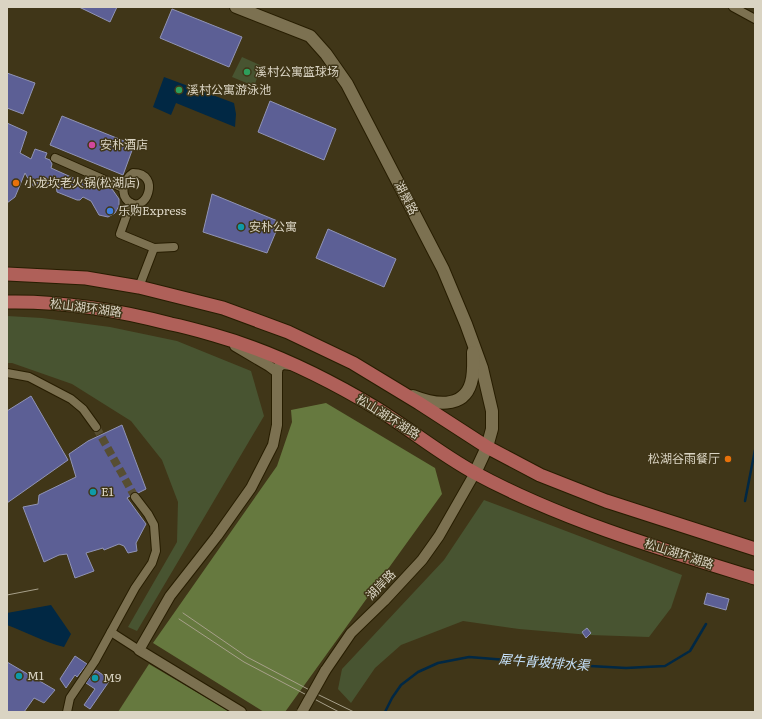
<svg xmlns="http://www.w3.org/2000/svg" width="762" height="719" font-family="Literata,'Noto Sans SC',serif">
  <rect width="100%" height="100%" fill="#403618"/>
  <g fill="#485431">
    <path d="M242,57L262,66L254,86L232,77Z"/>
    <path d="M7,316L42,318L110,327L177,341L251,371L264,416L137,631L128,627L177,542L178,502L162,460L131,421L72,384L12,363H7Z"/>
    <path d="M484,500L682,575L671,608L649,637L590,635L519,629L463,621L401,645L375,668L351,703L338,689L342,669L444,560Z"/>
  </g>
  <g fill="#66793f">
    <path d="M326,403L435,468L442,494L285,712H264L153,643L277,466L292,422L291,410Z"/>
    <path d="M149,664L230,712H118Z"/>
  </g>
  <g fill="#012844">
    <path d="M164,77L234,103L236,114L235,127L176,103L171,115L153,107Z"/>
    <path d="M51,605L71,634L64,647C44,642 26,632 7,625V613Z"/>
  </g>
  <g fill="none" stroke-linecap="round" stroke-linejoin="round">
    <g stroke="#012844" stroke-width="2.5">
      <path d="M745,501L755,450"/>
      <path d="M385,712L392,698L401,685L418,672L438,663L469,657L572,665L626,668L665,666L690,651L706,624"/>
    </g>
  </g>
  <g fill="#5c5f95" stroke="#9194b5">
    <path d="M79,7H117L110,22Z"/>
    <path d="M172,9L242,37L229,67L160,38Z"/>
    <path d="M7,73L35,83L23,114L7,108Z"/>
    <path d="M270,101L336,129L324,160L258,132Z"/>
    <path d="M62,116L134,145L123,175L50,145Z"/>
    <path d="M7,123L27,132L20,153L31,159L35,149L47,153L45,158L50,160L52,164L51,168L89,185L95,181L112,189L119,199V206L115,213L108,217L99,215L91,201L83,197L80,200H77L57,192L55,179L45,186L35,187L31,184L25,173L15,197L7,203Z"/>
    <path d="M212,194L280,222L267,253L203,232Z"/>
    <path d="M328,229L396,259L384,287L316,258Z"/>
    <path d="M31,396L68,460L7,503V411Z"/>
    <path d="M122,425L146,489L138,493L132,492L130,496L127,498L146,524L136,543L137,551L128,553L124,546L119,544L104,550L103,548L86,553L94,571L75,578L67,554L59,555L44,562L23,507L38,504L39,495L76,477L69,454L88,441Z"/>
    <path d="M707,593L729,599L726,610L704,604Z"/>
    <path d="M587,628L591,633L586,638L582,632Z"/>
    <path d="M75,656L87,664L77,677L75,675L66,688L60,679Z"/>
    <path d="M7,662L55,690L44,703L34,698L24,712H7Z"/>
    <path d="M96,670L110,680L90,709L84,705L95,689L86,683Z"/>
  </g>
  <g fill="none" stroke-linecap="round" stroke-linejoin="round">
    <path stroke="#574e32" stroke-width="8" stroke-dasharray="8 4" stroke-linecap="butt" d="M96,427L135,497"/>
    <defs>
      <g id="minor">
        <path d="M733,7L755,19"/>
        <path d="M55,158L123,188"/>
        <path d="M133,173C162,173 146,215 129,202C119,194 124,179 133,173Z"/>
        <path d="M131,203L120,234L154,248L139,287"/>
        <path d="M154,248L174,247"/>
        <path d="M7,373L29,377L71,399L83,409L96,427"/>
        <path d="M111,632L139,650"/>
        <path d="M67,712L70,698L95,661L135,588L152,563L156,551L154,525L148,514L135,497"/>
      </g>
      <g id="tertiary">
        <path d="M235,346L269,366L277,372"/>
        <path d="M325,671L351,633L384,601L422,560L439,536L475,473"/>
        <path d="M241,712L139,650L170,596L217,536L251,488L273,445L277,425V372L278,367L283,364L292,365"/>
      </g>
      <g id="secondary">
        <path d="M236,7L310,36L326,54L347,84L443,269L466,324L482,368L492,411V429L487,447L475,473"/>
        <path d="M413,396C433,404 463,410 471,383C474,373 473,362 473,352"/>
      </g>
      <g id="primary">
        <path d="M7,274L86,278L139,287L223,308L288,332L353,363L419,403L487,447L540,475L606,501L755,549"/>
        <path d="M7,302C62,301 118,310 171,324C186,327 200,331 214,335C271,351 326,378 376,408C410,429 440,454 475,473C562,520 660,549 755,578"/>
      </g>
    </defs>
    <use href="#minor" stroke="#271d00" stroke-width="10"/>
    <use href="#tertiary" stroke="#271d00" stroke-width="12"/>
    <use href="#secondary" stroke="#271d00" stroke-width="14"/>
    <use href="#primary" stroke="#271d00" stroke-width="15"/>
    <use href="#minor" stroke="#7c7151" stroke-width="8"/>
    <use href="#tertiary" stroke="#7c7151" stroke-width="10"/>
    <use href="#secondary" stroke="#7c7151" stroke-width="12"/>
    <use href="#primary" stroke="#af6059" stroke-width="13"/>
    <g stroke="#a7a08a" stroke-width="1">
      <path d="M7,595L38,589"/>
      <path d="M183,613L247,657L319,695L354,712"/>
      <path d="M179,619L244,662L339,712"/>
    </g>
    <defs>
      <path id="tertiary-bridge" d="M302,712L325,671"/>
    </defs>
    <use href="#tertiary-bridge" stroke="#271d00" stroke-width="12" stroke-linecap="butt"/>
    <use href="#tertiary-bridge" stroke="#7c7151" stroke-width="10"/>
  </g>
  <g fill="#2e9e5b" stroke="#403618" stroke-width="1.5">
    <circle cx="247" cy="72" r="4"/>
    <circle cx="179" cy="90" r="4"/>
  </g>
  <circle fill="#d1479c" stroke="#403618" stroke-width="1.5" cx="92" cy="145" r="4"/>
  <g fill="#e8710a" stroke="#403618" stroke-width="1.5">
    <circle cx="16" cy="183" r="4"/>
    <circle cx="728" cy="459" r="4"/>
  </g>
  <circle fill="#3f7fe0" stroke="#403618" stroke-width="1.5" cx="110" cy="211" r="4"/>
  <g fill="#0f9aa8" stroke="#403618" stroke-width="1.5">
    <circle cx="241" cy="227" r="4"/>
    <circle cx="93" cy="492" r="4"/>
    <circle cx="19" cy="676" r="4"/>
    <circle cx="95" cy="678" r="4"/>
  </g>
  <g text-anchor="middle" stroke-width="3" stroke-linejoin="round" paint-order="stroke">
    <g font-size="12" fill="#dad4c3" stroke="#403618" text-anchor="start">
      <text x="255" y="76">溪村公寓篮球场</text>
      <text x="187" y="94">溪村公寓游泳池</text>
      <text x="100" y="149">安朴酒店</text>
      <text x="24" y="187">小龙坎老火锅(松湖店)</text>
      <text x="118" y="215">乐购Express</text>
      <text x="249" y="231">安朴公寓</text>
      <text x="720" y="463" text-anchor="end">松湖谷雨餐厅</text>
      <text x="101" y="496">E1</text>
      <text x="27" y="680">M1</text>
      <text x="103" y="682">M9</text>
    </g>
    <g font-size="12" fill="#dad4c3" stroke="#403618">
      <text transform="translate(406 198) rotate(63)" y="4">湖景路</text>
      <text transform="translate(86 308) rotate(7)" y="4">松山湖环湖路</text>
      <text transform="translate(388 417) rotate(32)" y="4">松山湖环湖路</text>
      <text transform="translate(679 554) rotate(18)" y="4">松山湖环湖路</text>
      <text transform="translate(381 585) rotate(-46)" y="4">湖岸路</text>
    </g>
    <g font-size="13" font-style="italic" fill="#c7e3fd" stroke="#403618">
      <text transform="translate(544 662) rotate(4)" y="5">犀牛背坡排水渠</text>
    </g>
  </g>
  <rect width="762" height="719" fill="none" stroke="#dad4c3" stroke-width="16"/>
</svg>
